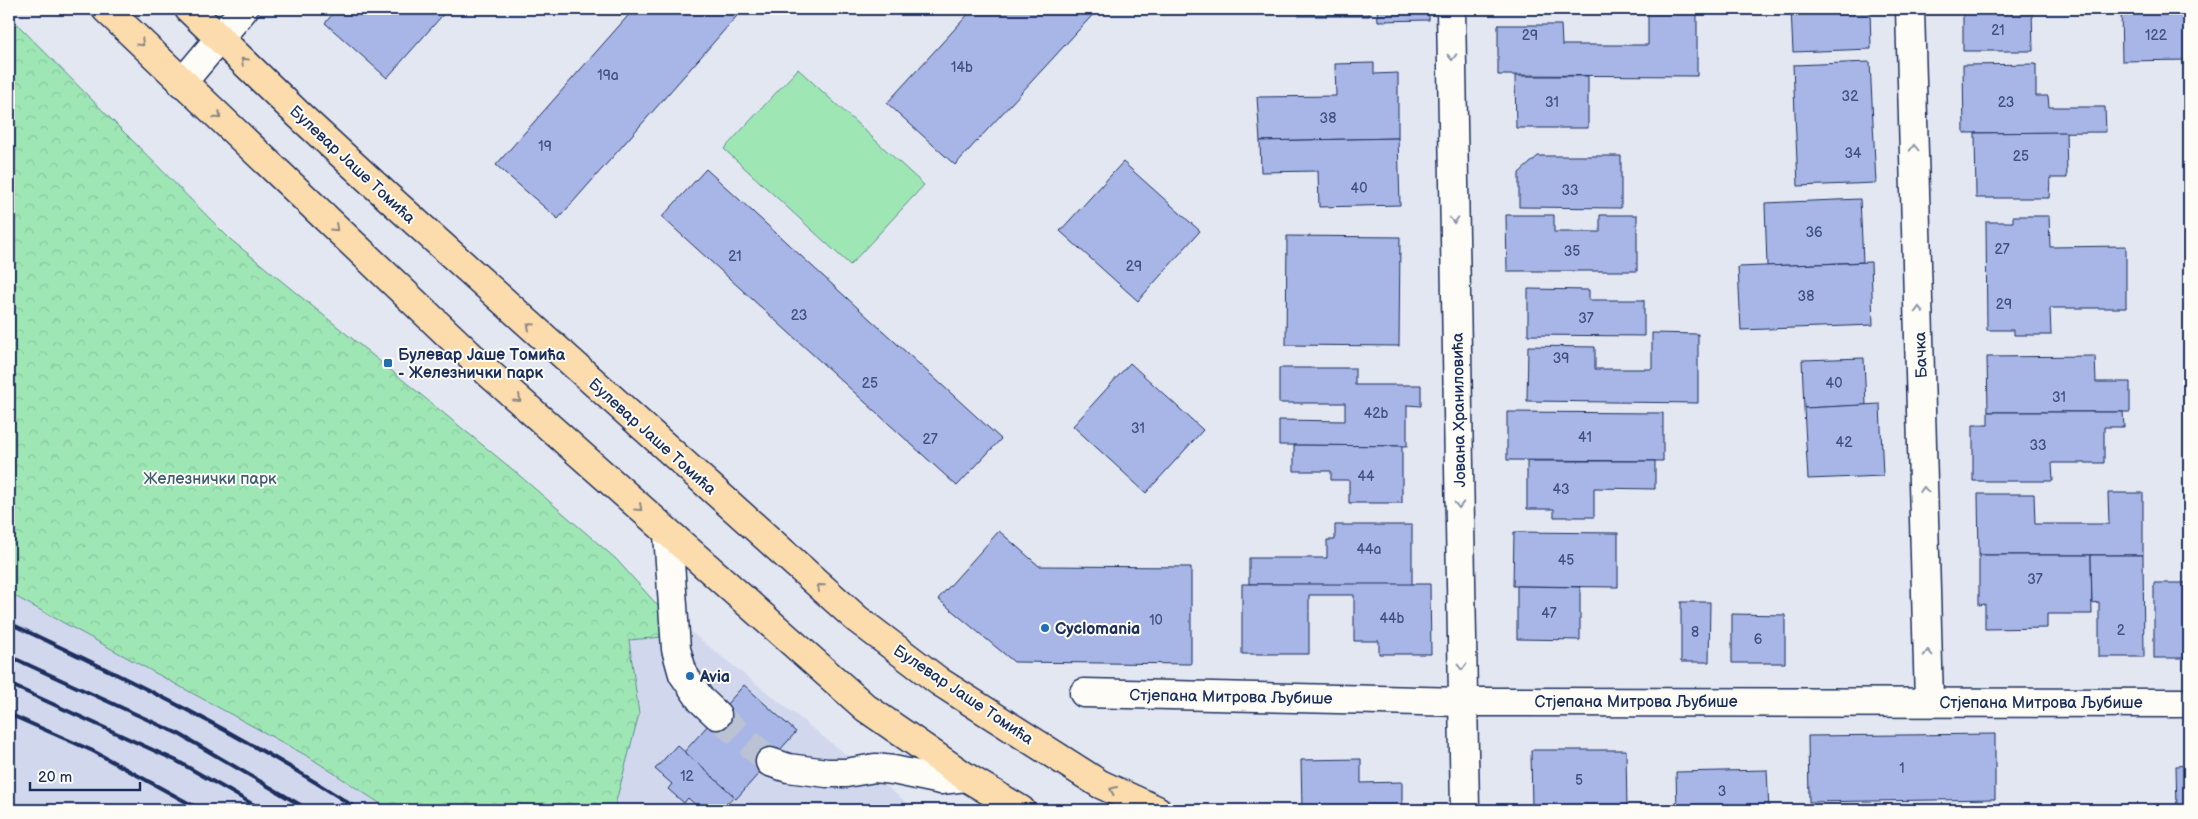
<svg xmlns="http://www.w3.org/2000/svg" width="2198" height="819" font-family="'Balsamiq Sans',sans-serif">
  <defs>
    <pattern id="park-crowns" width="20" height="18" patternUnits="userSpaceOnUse" patternTransform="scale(1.25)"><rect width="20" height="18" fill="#9ee7b5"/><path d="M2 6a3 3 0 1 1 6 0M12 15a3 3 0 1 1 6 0" fill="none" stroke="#88c69e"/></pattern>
  </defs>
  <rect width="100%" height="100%" fill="#e3e7f2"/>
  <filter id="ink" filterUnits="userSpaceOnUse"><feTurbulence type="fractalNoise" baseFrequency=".02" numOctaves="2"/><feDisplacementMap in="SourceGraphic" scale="10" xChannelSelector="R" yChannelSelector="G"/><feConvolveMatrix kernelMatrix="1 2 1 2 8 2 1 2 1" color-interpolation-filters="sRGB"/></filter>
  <g filter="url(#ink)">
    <g fill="#d1d8ee">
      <path d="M9,593L309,757L390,810H9Z"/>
      <path d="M659,607L916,810H615L614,809L639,714L629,639L663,637Z"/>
    </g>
    <path fill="url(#park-crowns)" stroke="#5c8b8a" d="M9,16L230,239L512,469L616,559L659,607L663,637L629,640L639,714L614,809L615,810H390L309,757L9,593Z"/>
    <path fill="#9ee7b5" stroke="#5c8b8a" d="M798,69L924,185L850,265L724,149Z"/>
    <g fill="#a7b6e6" stroke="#1b2f5e">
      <path d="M337,9H448L387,78L325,23Z"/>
      <path d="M634,9H743L558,219L496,165Z"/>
      <path d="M973,9H1098L955,165L887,103Z"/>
      <rect x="1299" y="9" width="70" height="7"/>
      <path d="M1377,9H1429V20L1378,21Z"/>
      <path d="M1648,9H1697V76L1498,75V25H1561L1562,45H1648Z"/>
      <path d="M1791,9H1870L1871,49L1793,52Z"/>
      <path d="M1963,9H2032L2033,51H1963Z"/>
      <path d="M2121,9H2189V60L2122,61Z"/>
      <path d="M1870,62L1876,183L1798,186L1793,65Z"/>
      <path d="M1374,63V74L1398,73V138L1260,141L1257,97L1336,96L1335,64Z"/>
      <path d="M2036,64V96H2048L2049,107H2105L2106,132L1964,133L1963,65Z"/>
      <path d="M1515,76H1588V128H1516Z"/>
      <path d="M2066,132L2067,178H2050L2049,198H1976L1975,133Z"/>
      <path d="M1398,138L1400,205L1319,207L1318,171L1261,172L1260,141Z"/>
      <path d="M1538,156H1621V208L1519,207V173Z"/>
      <path d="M1123,162L1200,231L1138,301L1060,231Z"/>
      <path d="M706,169L1001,439L957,486L662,217Z"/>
      <path d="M1860,199L1863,262L1767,266L1765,203Z"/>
      <path d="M1506,215H1554V232H1600V215H1637V271H1507Z"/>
      <path d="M2013,216H2049L2050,247L2126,246V308H2050L2051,335H2014V330H1987L1986,222H2013Z"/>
      <path d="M1287,236L1400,237L1399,346L1286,345Z"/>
      <path d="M1871,262L1873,325L1741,330L1738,267Z"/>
      <path d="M1528,289L1589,290V300H1644V336L1528,335Z"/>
      <path d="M1652,333L1698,334V403L1527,401L1528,346L1595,347V369H1652Z"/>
      <path d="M2095,356L2096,382H2130V412H1988L1987,357Z"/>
      <path d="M1864,358L1866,405L1804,408L1802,360Z"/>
      <path d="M1130,363L1203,430L1146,493L1073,426Z"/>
      <path d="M1279,368H1355V385H1421V406L1407,405V446L1279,445V420L1345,421V403H1279Z"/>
      <path d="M1880,404L1883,476L1808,479L1804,408Z"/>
      <path d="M1507,412L1663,413V461L1507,460Z"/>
      <path d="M1988,412H2123L2124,427H2104V463H2052L2053,481H1973V425H1988Z"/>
      <path d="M1294,445L1402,446V503H1349V480H1331V471H1294Z"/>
      <path d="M1527,461H1655V489L1594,488V517H1554V509H1527Z"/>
      <path d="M2108,493H2143V555H1979L1978,494H2034L2035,524H2109Z"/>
      <path d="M1335,525H1412V585L1249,584V558H1327V540H1335Z"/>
      <path d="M999,531L1039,566L1191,567V664L1014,662L938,599Z"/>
      <path d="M1514,532L1618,533V587L1513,586Z"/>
      <path d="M1979,555H2091L2092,614H2047V628L1985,629V604L1979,605Z"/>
      <path d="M2091,555H2143L2144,657H2099V602L2092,603Z"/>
      <rect x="2154" y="583" width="35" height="75"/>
      <path d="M1242,584H1430L1431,654H1379V641H1354V595H1309V654H1242Z"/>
      <path d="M1517,586L1580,587V640L1517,639Z"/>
      <path d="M1681,602H1710L1709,662H1681Z"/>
      <path d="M1732,614L1785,615V663H1732Z"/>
      <path d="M744,685L796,732L736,799L684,752Z"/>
      <path d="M1995,734V799L1809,802L1808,736Z"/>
      <path d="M677,745L734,796L721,810H701L688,798L684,803L668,789L672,784L655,769Z"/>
      <path d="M1531,750H1626L1627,810H1532Z"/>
      <path d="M1361,759V783L1402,782V810L1302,809L1301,760Z"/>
      <path d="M2189,765V810H2177L2176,766Z"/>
      <path d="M1767,770L1769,810H1677L1676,772Z"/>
      <path d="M2060,805V810H1992V807Z"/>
    </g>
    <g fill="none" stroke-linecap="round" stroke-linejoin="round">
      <path stroke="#bbc2d4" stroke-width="28" stroke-dasharray="28 14" stroke-linecap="butt" d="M717,715L770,762"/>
      <defs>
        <g id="minor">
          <path d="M1451,9L1465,810"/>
          <path d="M1910,9L1929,701"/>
          <path d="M182,83L244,9"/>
          <path d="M668,534L676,649L683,674L701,700L717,715"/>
          <path d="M1084,693L1462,702L2189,703"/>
          <path d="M770,762L788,768L827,773H846L875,768L893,770L941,780L966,777"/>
        </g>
        <g id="major">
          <path d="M106,9L492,376L866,708L966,777L1021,810"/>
          <path d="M189,9L300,116L389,198L857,619L940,682L1100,784L1157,810"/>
        </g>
      </defs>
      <use href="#minor" stroke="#1b2f5e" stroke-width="31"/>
      <use href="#major" stroke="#1b2f5e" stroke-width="31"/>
      <use href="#minor" stroke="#fdfcf7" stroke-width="28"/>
      <use href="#major" stroke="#fcdcac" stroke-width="28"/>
      <g stroke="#1b2f5e" stroke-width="4">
        <path d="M9,623C129,679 248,737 359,810"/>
        <path d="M9,656L179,734L309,810"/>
        <path d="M9,684L177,761L263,810"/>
        <path d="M9,714L93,751L201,810"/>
      </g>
    </g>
    <defs><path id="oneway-chevron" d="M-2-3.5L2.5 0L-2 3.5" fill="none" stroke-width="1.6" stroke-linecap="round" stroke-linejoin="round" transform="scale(1.25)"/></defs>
    <g stroke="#8c8685">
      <use href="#oneway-chevron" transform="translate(141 43) rotate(44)"/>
      <use href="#oneway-chevron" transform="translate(244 61) rotate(-136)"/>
      <use href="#oneway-chevron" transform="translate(218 116) rotate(44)"/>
      <use href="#oneway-chevron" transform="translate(335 228) rotate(43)"/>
      <use href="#oneway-chevron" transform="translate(530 326) rotate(-138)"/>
      <use href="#oneway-chevron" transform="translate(518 399) rotate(42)"/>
      <use href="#oneway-chevron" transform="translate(639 508) rotate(42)"/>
      <use href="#oneway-chevron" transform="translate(820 587) rotate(-139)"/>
      <use href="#oneway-chevron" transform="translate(1113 790) rotate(-155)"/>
    </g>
    <g stroke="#8c96aa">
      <use href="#oneway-chevron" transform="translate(1452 57) rotate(89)"/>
      <use href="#oneway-chevron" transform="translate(1914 148) rotate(-92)"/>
      <use href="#oneway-chevron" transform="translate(1454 220) rotate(89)"/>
      <use href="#oneway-chevron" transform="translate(1919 310) rotate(-92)"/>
      <use href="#oneway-chevron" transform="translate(1924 490) rotate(-92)"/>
      <use href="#oneway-chevron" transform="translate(1459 505) rotate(89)"/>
      <use href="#oneway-chevron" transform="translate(1928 653) rotate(-92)"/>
      <use href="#oneway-chevron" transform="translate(1462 667) rotate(89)"/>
    </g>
  </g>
  <g fill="#1f6fb2" stroke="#fdfcf7" stroke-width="2">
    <rect x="383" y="358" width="10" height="10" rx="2.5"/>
    <circle cx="1045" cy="628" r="5"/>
    <circle cx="690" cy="676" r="5"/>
  </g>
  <g text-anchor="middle" stroke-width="4" stroke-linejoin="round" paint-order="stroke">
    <g font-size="14" fill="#3e5180">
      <text x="1998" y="35">21</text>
      <text x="1530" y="40">29</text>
      <text x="2156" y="40">122</text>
      <text x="962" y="72">14b</text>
      <text x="608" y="80">19a</text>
      <text x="1850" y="101">32</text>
      <text x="1552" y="107">31</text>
      <text x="2006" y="107">23</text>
      <text x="1328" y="123">38</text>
      <text x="545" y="151">19</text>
      <text x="1853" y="158">34</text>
      <text x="2021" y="161">25</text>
      <text x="1359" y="193">40</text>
      <text x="1570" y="195">33</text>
      <text x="1814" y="237">36</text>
      <text x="2002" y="254">27</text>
      <text x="1572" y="256">35</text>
      <text x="735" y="261">21</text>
      <text x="1134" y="271">29</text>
      <text x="1806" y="301">38</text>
      <text x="2004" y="309">29</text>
      <text x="799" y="320">23</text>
      <text x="1586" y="323">37</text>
      <text x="1561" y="363">39</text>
      <text x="870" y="388">25</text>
      <text x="1834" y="388">40</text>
      <text x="2059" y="402">31</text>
      <text x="1376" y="418">42b</text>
      <text x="1138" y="433">31</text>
      <text x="1585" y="442">41</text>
      <text x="930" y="444">27</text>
      <text x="1844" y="447">42</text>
      <text x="2038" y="450">33</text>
      <text x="1366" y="481">44</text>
      <text x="1561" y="494">43</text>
      <text x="1369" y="554">44a</text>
      <text x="1566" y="565">45</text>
      <text x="2035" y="584">37</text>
      <text x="1549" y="618">47</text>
      <text x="1392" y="623">44b</text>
      <text x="1156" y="625">10</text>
      <text x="2121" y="635">2</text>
      <text x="1695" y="637">8</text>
      <text x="1758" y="644">6</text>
      <text x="1902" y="773">1</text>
      <text x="687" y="781">12</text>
      <text x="1579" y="785">5</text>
      <text x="1722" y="796">3</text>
    </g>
    <g font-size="16" fill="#1b2f5e" stroke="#fdfcf7">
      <text transform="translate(353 164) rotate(43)" y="6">Булевар Јаше Томића</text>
      <text transform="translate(1920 355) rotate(-92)" y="6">Бачка</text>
      <text transform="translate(1458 410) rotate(-91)" y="6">Јована Храниловића</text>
      <text transform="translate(653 436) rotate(42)" y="6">Булевар Јаше Томића</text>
      <text transform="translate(964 694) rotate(34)" y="6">Булевар Јаше Томића</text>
      <text transform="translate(1231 696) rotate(1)" y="6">Стјепана Митрова Љубише</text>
      <text x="1636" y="707">Стјепана Митрова Љубише</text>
      <text x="2041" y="708">Стјепана Митрова Љубише</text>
    </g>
    <g font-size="16" font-weight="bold" fill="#1b2f5e" stroke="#fdfcf7" text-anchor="start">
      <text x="398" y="360">Булевар Јаше Томића<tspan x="398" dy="18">- Железнички парк</tspan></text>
      <text x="1055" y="634">Cyclomania</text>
      <text x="700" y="682">Avia</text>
    </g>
    <g font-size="16" fill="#3c5d74" stroke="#fdfcf7">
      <text x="210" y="484">Железнички парк</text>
    </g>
  </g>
  <rect width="2198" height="819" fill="none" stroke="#fdfcf7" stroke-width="30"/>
  <rect x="15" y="15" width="2168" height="789" fill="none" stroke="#1b2f5e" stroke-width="2" filter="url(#ink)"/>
  <path d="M30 782v8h110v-8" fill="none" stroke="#1b2f5e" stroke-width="2.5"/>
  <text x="38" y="782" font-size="15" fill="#1b2f5e" stroke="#fdfcf7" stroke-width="4" paint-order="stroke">20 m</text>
</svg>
